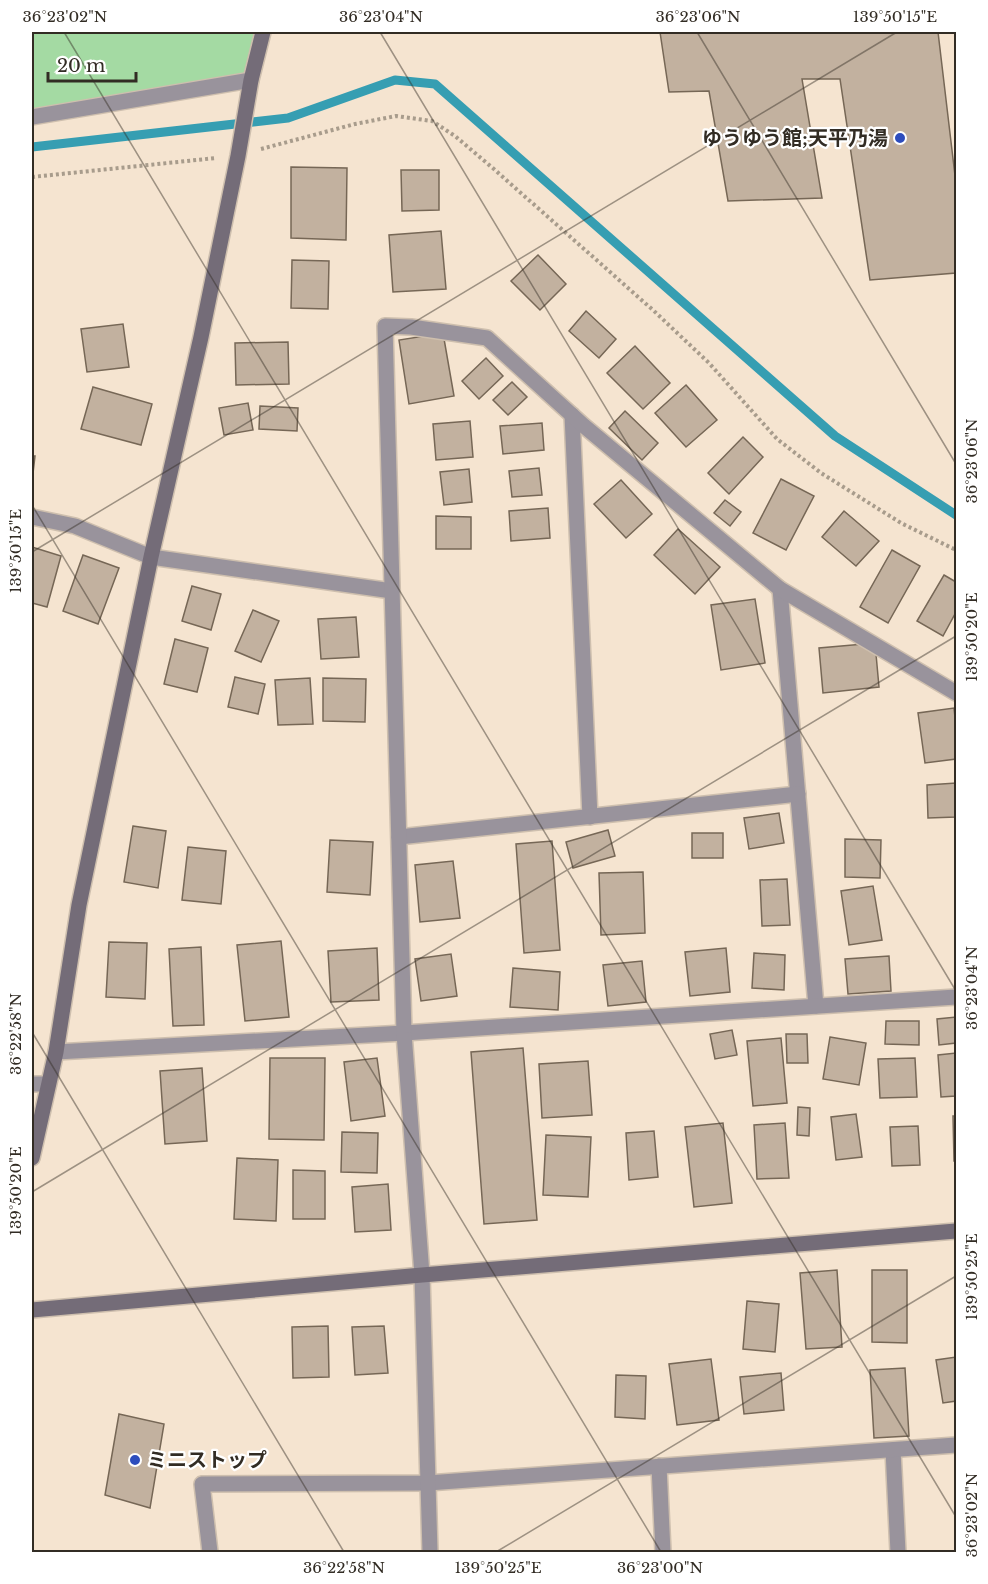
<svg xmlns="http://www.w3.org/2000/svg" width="988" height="1584" font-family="'Libre Baskerville','Noto Sans JP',serif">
  <rect width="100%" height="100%" fill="#f5e4d0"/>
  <path fill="#a4daa3" d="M32,32H259L251,80L32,117Z"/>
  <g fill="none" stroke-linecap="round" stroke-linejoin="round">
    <path stroke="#369eb2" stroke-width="9" d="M32,147L288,118L395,80L435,84L835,436L956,515"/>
  </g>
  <g fill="#c2b19f" stroke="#766756" stroke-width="1.5">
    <path d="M660,32H938L956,184V273L870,280L840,79H802L822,198L728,201L709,91L669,92Z"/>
    <path d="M291,167L347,168L346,240L291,238Z"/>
    <path d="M401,170H439V210L402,211Z"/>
    <path d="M441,231L446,289L393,292L389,235Z"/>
    <path d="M538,255L566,284L540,310L511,281Z"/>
    <path d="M292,260L329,261L328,309L291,308Z"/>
    <path d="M586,311L616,339L599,358L569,331Z"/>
    <path d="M123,324L129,367L87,372L81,329Z"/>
    <path d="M443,333L454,396L409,404L399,340Z"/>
    <path d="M288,342L289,384L236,385L235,343Z"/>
    <path d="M635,346L670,383L643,409L607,373Z"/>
    <path d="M486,358L503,376L479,399L462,381Z"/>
    <path d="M512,382L527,397L508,415L493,400Z"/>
    <path d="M686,385L717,420L686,447L655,413Z"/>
    <path d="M93,387L152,404L141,445L81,429Z"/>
    <path d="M248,403L253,430L224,435L219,408Z"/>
    <path d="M260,406L298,408L297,431L259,429Z"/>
    <path d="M625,411L658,443L642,460L609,428Z"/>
    <path d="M470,421L473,457L436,460L433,424Z"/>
    <path d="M542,423L544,450L503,454L500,426Z"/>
    <path d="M743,437L763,457L729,494L708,473Z"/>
    <path d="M32,456H35L32,482Z"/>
    <path d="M539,468L542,495L512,497L509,471Z"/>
    <path d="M469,469L472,502L444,505L440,472Z"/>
    <path d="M781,479L814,496L786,550L753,533Z"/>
    <path d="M621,480L652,514L626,538L594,504Z"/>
    <path d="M725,500L741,512L730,526L714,513Z"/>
    <path d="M548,508L550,538L511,541L509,511Z"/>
    <path d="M844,511L879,541L856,566L822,537Z"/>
    <path d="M436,516L471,517V549H436Z"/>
    <path d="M678,529L720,567L695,594L654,555Z"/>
    <path d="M32,547L61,556L47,607L32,603Z"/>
    <path d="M892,550L920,566L888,623L860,607Z"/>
    <path d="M83,555L119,568L98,624L63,611Z"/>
    <path d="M944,575L956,582V612L943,636L917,621Z"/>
    <path d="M192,586L221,594L211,630L182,621Z"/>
    <path d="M755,599L765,663L721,670L711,605Z"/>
    <path d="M253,610L279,621L261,662L235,651Z"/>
    <path d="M356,617L359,657L321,659L318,619Z"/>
    <path d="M175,639L208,648L197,692L164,684Z"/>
    <path d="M875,643L879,687L823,693L819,648Z"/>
    <path d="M235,677L265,684L258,714L228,707Z"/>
    <path d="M310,678L313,724L278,725L275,680Z"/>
    <path d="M323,678L366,679L365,722L323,721Z"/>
    <path d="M954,708L956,727V759L925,763L918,713Z"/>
    <path d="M956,783V817L928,818L927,785Z"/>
    <path d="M779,813L784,843L749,849L744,818Z"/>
    <path d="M133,826L166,831L158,888L124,882Z"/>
    <path d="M608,830L615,856L573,868L566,842Z"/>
    <rect x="692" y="833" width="31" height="25"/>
    <path d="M845,839L881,840L880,878L845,877Z"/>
    <path d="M330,840L373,842L370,895L327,892Z"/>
    <path d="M552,841L560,950L524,953L516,844Z"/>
    <path d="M188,847L226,851L221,904L182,900Z"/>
    <path d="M453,861L460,918L420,922L415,865Z"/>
    <path d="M643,872L645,933L601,935L599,873Z"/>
    <path d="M787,879L790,925L762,926L760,880Z"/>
    <path d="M873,886L882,940L849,945L841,891Z"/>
    <path d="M281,941L289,1017L245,1021L237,945Z"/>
    <path d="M109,942L147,943L145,999L106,997Z"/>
    <path d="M201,947L204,1025L173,1026L169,949Z"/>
    <path d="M377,948L379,1000L331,1002L328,951Z"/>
    <path d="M726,948L730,992L690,996L685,952Z"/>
    <path d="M754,953L785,955L784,990L752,988Z"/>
    <path d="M451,954L457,996L421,1001L415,959Z"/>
    <path d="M889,956L891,991L848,994L845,959Z"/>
    <path d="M642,961L646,1002L608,1006L603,965Z"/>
    <path d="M513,968L560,972L558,1010L510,1007Z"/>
    <path d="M956,1017V1043L939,1045L937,1019Z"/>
    <path d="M886,1021H919V1045L885,1044Z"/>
    <path d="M732,1030L737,1055L715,1059L710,1034Z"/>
    <path d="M786,1034H807L808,1063H787Z"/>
    <path d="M830,1037L866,1043L859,1085L823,1079Z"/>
    <path d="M781,1038L787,1103L753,1106L747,1041Z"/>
    <path d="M523,1048L537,1220L484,1224L471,1052Z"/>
    <path d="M956,1053V1096L941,1097L938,1055Z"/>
    <path d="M270,1058H325L324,1140L269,1139Z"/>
    <path d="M377,1058L385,1116L351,1121L344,1062Z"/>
    <path d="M915,1058L917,1097L880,1098L878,1059Z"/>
    <path d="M588,1061L592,1115L542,1118L539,1064Z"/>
    <path d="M202,1068L207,1141L165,1144L160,1071Z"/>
    <path d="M798,1107L810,1108L809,1136L797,1135Z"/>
    <path d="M856,1114L862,1157L836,1160L831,1117Z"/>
    <path d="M953,1116H956V1161H954Z"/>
    <path d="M723,1123L732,1203L694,1207L685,1127Z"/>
    <path d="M785,1123L789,1178L757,1179L754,1125Z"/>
    <path d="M918,1126L920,1165L892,1166L890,1127Z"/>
    <path d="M654,1131L658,1177L629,1180L626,1133Z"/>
    <path d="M342,1132L378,1133L377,1173L341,1172Z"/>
    <path d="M546,1135L591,1137L588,1197L543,1195Z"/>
    <path d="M237,1158L278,1160L276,1221L234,1219Z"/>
    <path d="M293,1170L325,1171V1219H293Z"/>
    <path d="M388,1184L391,1230L355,1232L352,1187Z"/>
    <path d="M837,1270L842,1347L806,1349L800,1273Z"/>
    <path d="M872,1270H907V1343L872,1342Z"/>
    <path d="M747,1301L779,1304L775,1352L743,1349Z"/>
    <path d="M328,1326L329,1377L293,1378L292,1327Z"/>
    <path d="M384,1326L388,1373L355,1375L352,1327Z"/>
    <path d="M956,1357V1401L943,1403L936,1360Z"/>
    <path d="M711,1359L719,1420L677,1425L669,1364Z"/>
    <path d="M905,1368L909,1436L874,1438L870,1370Z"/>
    <path d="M781,1373L784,1410L744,1414L740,1377Z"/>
    <path d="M616,1375L646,1376L645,1419L615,1417Z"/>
    <path d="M119,1414L164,1424L150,1508L105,1495Z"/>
  </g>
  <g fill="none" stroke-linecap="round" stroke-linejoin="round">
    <defs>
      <g id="street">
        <path d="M32,117L251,80"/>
        <path d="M572,415L590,817"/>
        <path d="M32,517L75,526L151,557L392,591"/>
        <path d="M780,589L816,1006"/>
        <path d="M399,837L798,794"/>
        <path d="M56,1052L404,1033L956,997"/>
        <path d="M32,1084H48"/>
        <path d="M893,1450L898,1552"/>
        <path d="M659,1466L663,1552"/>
        <path d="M210,1552L202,1484L428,1483L956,1445"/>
        <path d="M430,1552L422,1275L404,1033L385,326L411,327L487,338L584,426L780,589L956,693"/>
      </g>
      <g id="secondary">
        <path d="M32,1158L56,1052L79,905L151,557L201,337L238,156L251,80L263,32"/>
        <path d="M32,1310L422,1275L956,1231"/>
      </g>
    </defs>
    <use href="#street" stroke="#cebfae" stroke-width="18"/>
    <use href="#secondary" stroke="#cebfae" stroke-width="18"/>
    <g stroke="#a89c8c" stroke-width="4" stroke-dasharray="3 3" stroke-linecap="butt">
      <path d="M261,149L355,124L396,116L432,121L455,136L495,170L654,311L709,363L777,439L821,473L901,523L956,550"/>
      <path d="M32,177L216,158"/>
    </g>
    <use href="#street" stroke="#99939c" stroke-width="15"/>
    <use href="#secondary" stroke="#746c78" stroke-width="15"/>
  </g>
  <path fill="none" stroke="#322c24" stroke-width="1.5" stroke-opacity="0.45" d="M64,32L956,1517M380,32L956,991M697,32L956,464M32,505L661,1552M32,552L897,32M32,1032L344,1552M32,1192L956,636M496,1552L956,1276"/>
  <g fill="#2d4dbd" stroke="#fff" stroke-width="2">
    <circle cx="900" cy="138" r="6"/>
    <circle cx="135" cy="1460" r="6"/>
  </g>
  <g text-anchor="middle" stroke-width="4.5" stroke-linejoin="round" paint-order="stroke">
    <g font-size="20" font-weight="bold" fill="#322c24" stroke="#fff" text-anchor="end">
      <text x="888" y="145">ゆうゆう館;天平乃湯</text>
      <text x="147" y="1467" text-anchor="start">ミニストップ</text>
    </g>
  </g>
  <rect width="988" height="1584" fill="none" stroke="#ffffff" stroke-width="66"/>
  <path d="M48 72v9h88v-9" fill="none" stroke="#322c24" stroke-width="3"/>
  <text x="57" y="72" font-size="18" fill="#322c24" stroke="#ffffff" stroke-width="4.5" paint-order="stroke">20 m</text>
  <rect x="33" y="33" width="922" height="1518" fill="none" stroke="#322c24" stroke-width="2"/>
  <g font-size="15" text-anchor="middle" fill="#322c24">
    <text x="65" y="22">36°23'02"N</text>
    <text x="381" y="22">36°23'04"N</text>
    <text x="698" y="22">36°23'06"N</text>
    <text x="895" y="22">139°50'15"E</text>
    <text transform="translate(972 461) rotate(-90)" y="5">36°23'06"N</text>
    <text transform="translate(16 551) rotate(-90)" y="5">139°50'15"E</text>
    <text transform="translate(972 637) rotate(-90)" y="5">139°50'20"E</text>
    <text transform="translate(972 988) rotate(-90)" y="5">36°23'04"N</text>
    <text transform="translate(16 1034) rotate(-90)" y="5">36°22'58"N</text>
    <text transform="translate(16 1191) rotate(-90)" y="5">139°50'20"E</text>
    <text transform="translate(972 1277) rotate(-90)" y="5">139°50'25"E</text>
    <text transform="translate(972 1515) rotate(-90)" y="5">36°23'02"N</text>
    <text x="344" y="1573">36°22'58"N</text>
    <text x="498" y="1573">139°50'25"E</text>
    <text x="660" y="1573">36°23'00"N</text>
  </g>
</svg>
